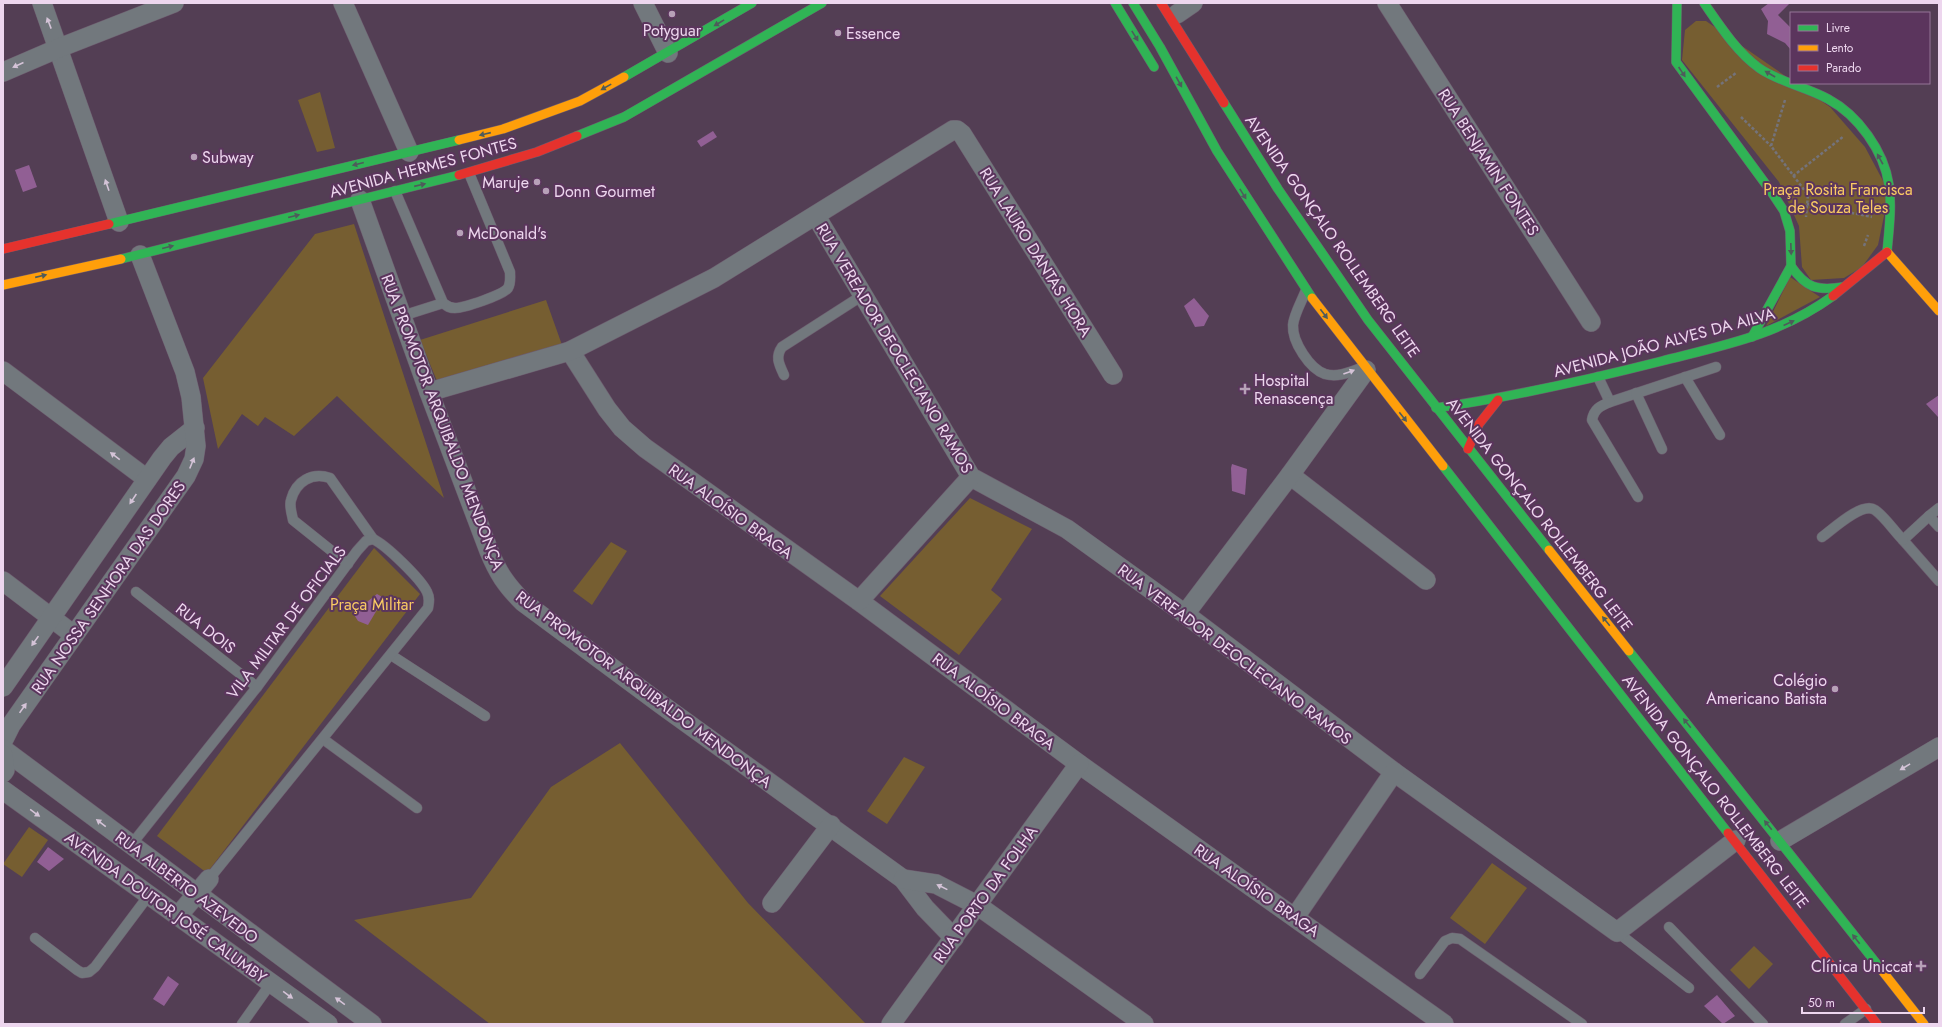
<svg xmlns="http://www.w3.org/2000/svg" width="1942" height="1027" font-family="Jost,sans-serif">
  <rect width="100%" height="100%" fill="#533e54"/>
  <g fill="#765e31">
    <path d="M1696,21H1706L1830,107L1865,147L1889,192L1878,245L1862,267L1844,278L1811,280L1802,267L1799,226L1779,182L1682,60L1685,30Z"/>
    <path d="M320,92L335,148L317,152L298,100Z"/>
    <path d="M354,224L444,498L337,396L294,436L265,417L258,426L242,414L218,449L203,378L315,234Z"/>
    <path d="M1790,277L1820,297L1766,326Z"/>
    <path d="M546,300L562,345L437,381L420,340Z"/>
    <path d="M970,498L1032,529L991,590L1002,599L959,655L880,596Z"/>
    <path d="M611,542L627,551L592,605L573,591Z"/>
    <path d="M374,548L420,594L207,873L157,836Z"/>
    <path d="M620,743L748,903L866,1024H490L354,920L471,898L551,787Z"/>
    <path d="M904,757L925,767L887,824L867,811Z"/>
    <path d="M29,827L48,840L22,877L3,864Z"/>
    <path d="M1492,863L1527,888L1485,944L1450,918Z"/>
    <path d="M1754,946L1773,964L1749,989L1730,970Z"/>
  </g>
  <g fill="#915f94">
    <path d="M1769,3H1790L1778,15L1791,28V50L1785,43L1767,34L1768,21L1761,9Z"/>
    <path d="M713,131L717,137L701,147L697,141Z"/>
    <path d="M29,165L37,187L23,192L15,170Z"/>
    <path d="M1194,298L1209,316L1204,326L1195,327L1184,306Z"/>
    <path d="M1939,395V416L1938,417L1926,404Z"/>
    <path d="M1232,464L1247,469L1245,495L1232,491L1231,468Z"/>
    <path d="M377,594L384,598L368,625L358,621L353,613Z"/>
    <path d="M48,847L64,859L49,871L37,862Z"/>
    <path d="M168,976L179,984L164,1006L153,999Z"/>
    <path d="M1717,995L1735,1016L1723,1024L1704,1006Z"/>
  </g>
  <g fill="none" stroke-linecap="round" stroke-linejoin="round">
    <defs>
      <g id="lane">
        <path d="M395,191L443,303C447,306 449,308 455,308C464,308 503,295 508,288C511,283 510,278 510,272L469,173"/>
        <path d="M1306,290C1302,301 1294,314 1293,325C1292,342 1310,369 1325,374C1339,378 1352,371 1364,367"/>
        <path d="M402,316L443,303"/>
        <path d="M784,375C779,364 775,357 782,347L863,295"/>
        <path d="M1598,377L1610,402L1716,367"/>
        <path d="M1685,377L1720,435"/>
        <path d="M1636,393L1662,449"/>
        <path d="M1610,402C1600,406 1594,409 1592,420L1638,497"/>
        <path d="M1939,508L1929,516L1939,527"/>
        <path d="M1929,516L1903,540L1939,581"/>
        <path d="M1822,537C1832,530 1862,501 1875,510C1885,517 1894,531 1903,540"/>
        <path d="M348,564L293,520C292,514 289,506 291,500C296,481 312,472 330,478L373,539"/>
        <path d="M136,592L257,687"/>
        <path d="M391,655L485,716"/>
        <path d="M323,739L417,808"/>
        <path d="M131,845L257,687L357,551L366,541L373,539C386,545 421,579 427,592C430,598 429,602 428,608L209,879"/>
        <path d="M1669,927L1763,1024"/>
        <path d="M1617,932L1689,988"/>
        <path d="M35,938L77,970L82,973L89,972L95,967L149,895"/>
        <path d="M1420,974L1445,941L1452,938L1460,939L1582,1024"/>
        <path d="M242,1024L271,983"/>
        <path d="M1845,1024L1866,1009"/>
      </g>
      <g id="street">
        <path d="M42,3L119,222"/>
        <path d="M343,3L409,152"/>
        <path d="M643,3L668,53"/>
        <path d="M1387,3L1591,322"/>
        <path d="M1177,14L1193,3"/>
        <path d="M3,72L59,48L174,3"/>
        <path d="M360,200L429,392L489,551C498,573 506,585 523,602L662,705L903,879L925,908L954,938"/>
        <path d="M816,216L971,477L1067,529L1185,614L1394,772L1617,932L1736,840"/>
        <path d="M570,351L607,409L622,428L645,448L859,601L1079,764L1444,1024"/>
        <path d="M3,371L147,479"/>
        <path d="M429,392L570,351L714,278L953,130H957L962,134L1113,375"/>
        <path d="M1290,475L1426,580"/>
        <path d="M3,581L74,635"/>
        <path d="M859,601L971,477"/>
        <path d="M1185,614L1290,475L1366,370"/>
        <path d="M3,687L162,458L171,447L195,428"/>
        <path d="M3,741L11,725L186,476L194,459L196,446L191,397L185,372L140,255"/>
        <path d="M3,749L372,1024"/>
        <path d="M3,755L5,770L3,773"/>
        <path d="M3,790L328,1024"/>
        <path d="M1780,841L1939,747"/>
        <path d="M903,879L936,884L977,905L1144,1024"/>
        <path d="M772,903L831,825"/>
        <path d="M178,916L209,879"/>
        <path d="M1295,917L1394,772"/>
        <path d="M891,1024L1079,764"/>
      </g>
      <g id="fast">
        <path d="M1115,3L1154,67"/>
        <path d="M1133,3L1160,47L1217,151L1312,298"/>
        <path d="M1677,3L1676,62L1770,190L1784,211L1790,231L1791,266L1752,337"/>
        <path d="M1704,3C1720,26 1736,51 1759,68C1779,82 1806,87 1828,99C1858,115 1884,151 1889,185C1892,207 1889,230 1887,252"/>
        <path d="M624,77L752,3"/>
        <path d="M1224,103L1278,189L1368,320L1549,550"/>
        <path d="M577,136L624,117L822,3"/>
        <path d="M109,224L459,140"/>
        <path d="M121,259L459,175"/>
        <path d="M1791,266C1806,288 1817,291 1843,287"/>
        <path d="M1436,408C1512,397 1587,380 1662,361C1725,345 1779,335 1833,296"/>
        <path d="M1443,466L1728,833"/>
        <path d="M1629,651L1880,968"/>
      </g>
      <g id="slow">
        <path d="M459,140L503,129L580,101L624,77"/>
        <path d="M1887,252L1939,311"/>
        <path d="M3,285L121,259"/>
        <path d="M1312,298L1443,466"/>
        <path d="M1549,550L1629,651"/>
        <path d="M1880,968L1924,1024"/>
      </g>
      <g id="jam">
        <path d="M1161,3L1224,103"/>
        <path d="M459,175L537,152L577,136"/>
        <path d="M3,249L109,224"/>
        <path d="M1833,296L1887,252"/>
        <path d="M1468,449L1479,424L1498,400"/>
        <path d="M1728,833L1877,1024"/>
      </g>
    </defs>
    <use href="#lane" stroke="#6d5b6e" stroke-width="11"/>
    <use href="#street" stroke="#6d5b6e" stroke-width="20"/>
    <use href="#fast" stroke="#6d5b6e" stroke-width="10"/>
    <use href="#slow" stroke="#6d5b6e" stroke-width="10"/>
    <use href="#jam" stroke="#6d5b6e" stroke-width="10"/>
    <g stroke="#74737b" stroke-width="2.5" stroke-dasharray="3 2" stroke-linecap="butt">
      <path d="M1717,87L1736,73"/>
      <path d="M1785,100L1771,146L1808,195L1806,217"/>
      <path d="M1741,117L1771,146"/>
      <path d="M1793,176L1844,136"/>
      <path d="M1807,204L1872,217"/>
      <path d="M1864,246L1868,235"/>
    </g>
    <use href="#lane" stroke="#72787d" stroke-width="10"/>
    <use href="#street" stroke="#72787d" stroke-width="19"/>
    <use href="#fast" stroke="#30b455" stroke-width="9"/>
    <use href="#slow" stroke="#ff9f0a" stroke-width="9"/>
    <use href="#jam" stroke="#e5322d" stroke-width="9"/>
  </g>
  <defs><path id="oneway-solid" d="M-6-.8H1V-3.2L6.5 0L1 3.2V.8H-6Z"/></defs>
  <g fill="#d4c3d7">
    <use href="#oneway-solid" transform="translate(49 23) rotate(-111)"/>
    <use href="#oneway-solid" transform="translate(18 65) rotate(156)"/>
    <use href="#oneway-solid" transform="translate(107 185) rotate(-109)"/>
    <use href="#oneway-solid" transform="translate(1349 372) rotate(-20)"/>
    <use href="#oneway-solid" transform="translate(115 456) rotate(-143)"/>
    <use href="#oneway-solid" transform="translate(192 463) rotate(-68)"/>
    <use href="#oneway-solid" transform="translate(133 499) rotate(124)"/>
    <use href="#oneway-solid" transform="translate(35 641) rotate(125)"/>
    <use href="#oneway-solid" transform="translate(23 708) rotate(-55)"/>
    <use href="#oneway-solid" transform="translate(1905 767) rotate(149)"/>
    <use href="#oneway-solid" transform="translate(35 813) rotate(36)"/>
    <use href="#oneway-solid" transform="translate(101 823) rotate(-143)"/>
    <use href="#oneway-solid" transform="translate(942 887) rotate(-154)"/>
    <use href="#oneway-solid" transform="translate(288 995) rotate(36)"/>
    <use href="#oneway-solid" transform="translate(340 1001) rotate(-144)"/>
  </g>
  <g fill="#4e5b5b">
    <use href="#oneway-solid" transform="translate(719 23) rotate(149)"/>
    <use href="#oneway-solid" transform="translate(1135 36) rotate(58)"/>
    <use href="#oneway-solid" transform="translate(1682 72) rotate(56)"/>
    <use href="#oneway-solid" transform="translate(1770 74) rotate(-150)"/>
    <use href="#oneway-solid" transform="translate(1179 82) rotate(61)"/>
    <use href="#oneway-solid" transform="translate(606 87) rotate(151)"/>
    <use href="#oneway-solid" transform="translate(485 134) rotate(167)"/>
    <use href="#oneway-solid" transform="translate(1880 159) rotate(-119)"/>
    <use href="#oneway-solid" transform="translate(358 164) rotate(166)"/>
    <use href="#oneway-solid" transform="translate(420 185) rotate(-13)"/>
    <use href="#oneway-solid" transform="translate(1243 194) rotate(58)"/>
    <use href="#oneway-solid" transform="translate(294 216) rotate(-14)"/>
    <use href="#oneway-solid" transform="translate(168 247) rotate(-14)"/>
    <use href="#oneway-solid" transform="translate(1791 249) rotate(88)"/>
    <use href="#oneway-solid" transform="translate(41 276) rotate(-13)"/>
    <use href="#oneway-solid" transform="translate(1324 314) rotate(53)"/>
    <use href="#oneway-solid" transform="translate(1789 323) rotate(-25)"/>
    <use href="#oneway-solid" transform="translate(1403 417) rotate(52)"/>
    <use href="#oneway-solid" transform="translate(1606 621) rotate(-129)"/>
    <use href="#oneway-solid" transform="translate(1687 723) rotate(-129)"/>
    <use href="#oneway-solid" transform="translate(1768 825) rotate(-129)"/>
    <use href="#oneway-solid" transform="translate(1856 939) rotate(-128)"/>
  </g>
  <g fill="#b7a1b8" stroke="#5b355d" stroke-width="1.5">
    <circle cx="672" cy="14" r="4"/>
    <circle cx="838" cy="33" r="4"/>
    <circle cx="194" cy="157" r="4"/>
    <circle cx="537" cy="182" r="4"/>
    <circle cx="546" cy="191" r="4"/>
    <circle cx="460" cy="233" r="4"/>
    <path d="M1243 383h4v4h4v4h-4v4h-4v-4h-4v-4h4z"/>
    <circle cx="1835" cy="689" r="4"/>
    <path d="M1919 960h4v4h4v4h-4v4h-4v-4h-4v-4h4z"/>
  </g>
  <g text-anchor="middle" stroke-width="4" stroke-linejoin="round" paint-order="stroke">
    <g font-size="16" fill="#edd6ee" stroke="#5b355d" text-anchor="start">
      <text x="672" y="36" text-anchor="middle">Potyguar</text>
      <text x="846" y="39">Essence</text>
      <text x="202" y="163">Subway</text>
      <text x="529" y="188" text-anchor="end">Maruje</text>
      <text x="554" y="197">Donn Gourmet</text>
      <text x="468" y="239">McDonald's</text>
      <text x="1254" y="386">Hospital<tspan x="1254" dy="18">Renascença</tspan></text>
      <text x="1827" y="686" text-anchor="end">Colégio<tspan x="1827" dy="18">Americano Batista</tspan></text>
      <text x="1912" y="972" text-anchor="end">Clínica Uniccat</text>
    </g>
    <g font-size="16" fill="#edd6ee" stroke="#5b355d">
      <text transform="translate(1489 162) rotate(57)" y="6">RUA BENJAMIN FONTES</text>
      <text transform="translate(423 167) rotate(-15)" y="6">AVENIDA HERMES FONTES</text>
      <text transform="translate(1333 236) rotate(55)" y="6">AVENIDA GONÇALO ROLLEMBERG LEITE</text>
      <text transform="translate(1036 252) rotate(58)" y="6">RUA LAURO DANTAS HORA</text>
      <text transform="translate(1664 342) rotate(-15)" y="6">AVENIDA JOÃO ALVES DA AILVA</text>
      <text transform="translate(895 348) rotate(59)" y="6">RUA VEREADOR DEOCLECIANO RAMOS</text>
      <text transform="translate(443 422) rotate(69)" y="6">RUA PROMOTOR ARQUIBALDO MENDONÇA</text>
      <text transform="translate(731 511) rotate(36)" y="6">RUA ALOÍSIO BRAGA</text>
      <text transform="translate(1540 514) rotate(52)" y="6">AVENIDA GONÇALO ROLLEMBERG LEITE</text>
      <text transform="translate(108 587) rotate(-55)" y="6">RUA NOSSA SENHORA DAS DORES</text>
      <text transform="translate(286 622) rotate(-53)" y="6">VILA MILITAR DE OFICIALS</text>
      <text transform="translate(206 628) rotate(38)" y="6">RUA DOIS</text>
      <text transform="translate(1235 654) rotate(37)" y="6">RUA VEREADOR DEOCLECIANO RAMOS</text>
      <text transform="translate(644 689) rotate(37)" y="6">RUA PROMOTOR ARQUIBALDO MENDONÇA</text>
      <text transform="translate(994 701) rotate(37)" y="6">RUA ALOÍSIO BRAGA</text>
      <text transform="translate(1716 791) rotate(52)" y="6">AVENIDA GONÇALO ROLLEMBERG LEITE</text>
      <text transform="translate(187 887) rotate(37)" y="6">RUA ALBERTO AZEVEDO</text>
      <text transform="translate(1257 890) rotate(35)" y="6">RUA ALOÍSIO BRAGA</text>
      <text transform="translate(985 894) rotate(-54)" y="6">RUA PORTO DA FOLHA</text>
      <text transform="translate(166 907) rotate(36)" y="6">AVENIDA DOUTOR JOSÉ CALUMBY</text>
    </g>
    <g font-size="16" fill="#facb63" stroke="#5b355d">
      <text x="1838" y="195">Praça Rosita Francisca<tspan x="1838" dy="18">de Souza Teles</tspan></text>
      <text x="372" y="610">Praça Militar</text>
    </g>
  </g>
  <rect width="1942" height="1027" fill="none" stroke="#edd6ee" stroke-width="8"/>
  <rect x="1790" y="12" width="140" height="72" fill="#5b355d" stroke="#957597"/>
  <rect x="1798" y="25" width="20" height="6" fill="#30b455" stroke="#957597"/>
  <text x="1826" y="32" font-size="12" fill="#edd6ee">Livre</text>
  <rect x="1798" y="45" width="20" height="6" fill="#ff9f0a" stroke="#957597"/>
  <text x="1826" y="52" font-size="12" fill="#edd6ee">Lento</text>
  <rect x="1798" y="65" width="20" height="6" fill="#e5322d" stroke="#957597"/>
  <text x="1826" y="72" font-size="12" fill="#edd6ee">Parado</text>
  <path d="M1802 1007v6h122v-6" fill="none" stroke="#edd6ee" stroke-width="2"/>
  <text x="1808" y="1007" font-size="12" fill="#edd6ee" stroke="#5b355d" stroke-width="3" paint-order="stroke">50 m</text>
</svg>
